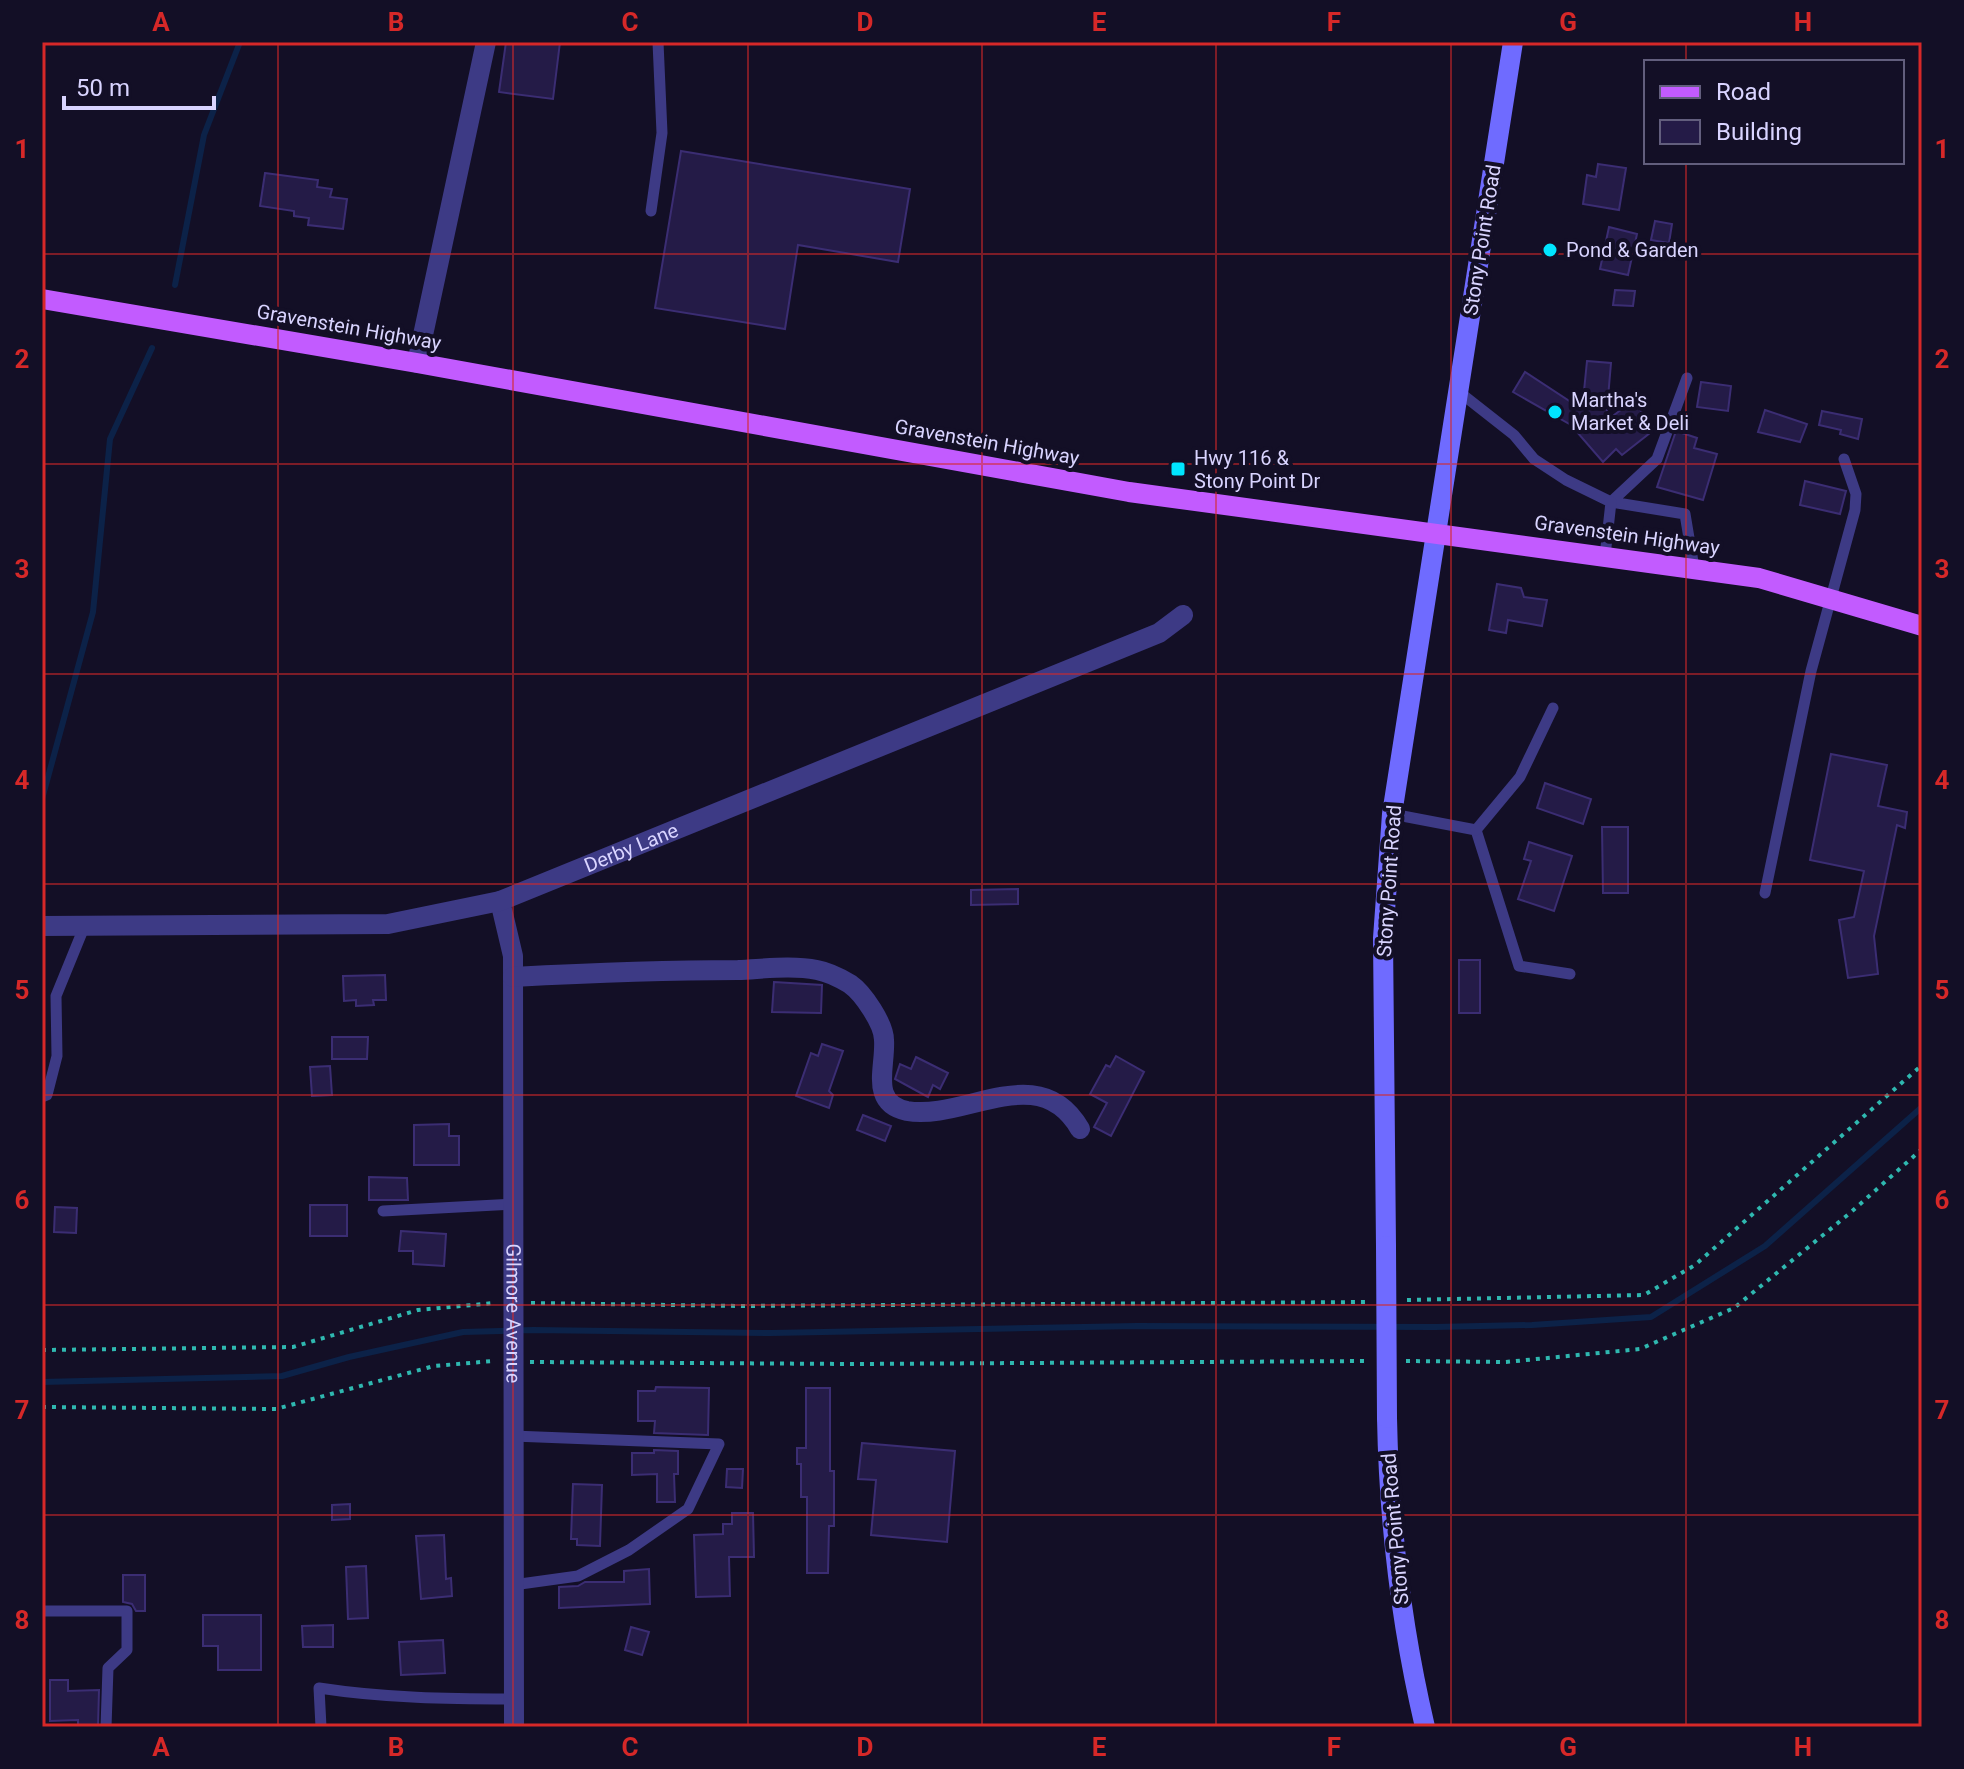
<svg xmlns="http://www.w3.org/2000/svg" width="1964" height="1769" font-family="Roboto,sans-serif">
  <rect width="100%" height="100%" fill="#130f26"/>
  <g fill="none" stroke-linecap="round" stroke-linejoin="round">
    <g stroke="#0c2248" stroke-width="6">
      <path d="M175,285L204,135L240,42"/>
      <path d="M42,799L93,612L110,439L152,348"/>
      <path d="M42,1382L282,1376L349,1357L463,1332L533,1330L771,1333L1137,1326L1435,1327L1532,1325L1651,1317L1765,1246L1922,1107"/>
    </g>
  </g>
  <g fill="#241b47" stroke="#3b2d73" stroke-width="2">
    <path d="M506,42H560L553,99L499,92Z"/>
    <path d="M681,151L910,189L898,262L798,245L785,329L655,308Z"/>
    <path d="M1598,164L1626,168L1619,210L1583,204L1587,175L1596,177Z"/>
    <path d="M265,173L318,180L317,187L332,189L330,197L347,199L343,229L308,225L309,218L294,216V211L260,206Z"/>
    <path d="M1655,221L1672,224L1669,243L1651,240Z"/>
    <path d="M1609,227L1637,234L1628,275L1600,269Z"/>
    <path d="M1615,290L1635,291L1633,306L1613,305Z"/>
    <path d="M1587,361L1611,363L1606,421L1633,401L1655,429L1622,455L1616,449L1603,462L1571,425L1513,392L1525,372L1571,402L1574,396L1583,401Z"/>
    <path d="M1701,382L1731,386L1728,411L1697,407Z"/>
    <path d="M1765,410L1807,424L1800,442L1758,432Z"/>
    <path d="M1822,411L1862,419L1858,439L1840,434L1841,430L1819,425Z"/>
    <path d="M1676,431L1697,438L1694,448L1717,454L1703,500L1657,487Z"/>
    <path d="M1805,481L1846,491L1840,514L1800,505Z"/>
    <path d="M1497,584L1521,588L1524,597L1547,600L1542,626L1508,620L1506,633L1489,630Z"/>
    <path d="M1831,754L1887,765L1878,806L1907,812L1905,828L1897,825L1874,936L1878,974L1848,978L1839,920L1854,917L1864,871L1810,860Z"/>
    <path d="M1545,783L1591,799L1583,824L1537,808Z"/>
    <path d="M1602,827H1628V893H1603Z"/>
    <path d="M1529,842L1572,856L1554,911L1518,899L1531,861L1524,859Z"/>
    <path d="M1018,889V904L971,905V890Z"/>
    <rect x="1459" y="960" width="21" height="53"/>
    <path d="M385,975L386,1000H373L374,1005L356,1006V1000L344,1001L343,976Z"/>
    <path d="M774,982L822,985L821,1013L772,1012Z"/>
    <path d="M332,1037H368L367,1059H332Z"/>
    <path d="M822,1044L843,1051L829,1091L833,1095L829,1108L796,1096L811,1053L818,1056Z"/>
    <path d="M1116,1056L1144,1072L1111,1136L1094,1127L1107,1103L1090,1094L1106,1065L1110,1067Z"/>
    <path d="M916,1057L948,1073L940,1089L933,1085L928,1097L895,1079L900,1064L911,1069Z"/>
    <path d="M330,1066L332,1095L312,1096L310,1067Z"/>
    <path d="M863,1115L891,1126L885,1141L857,1130Z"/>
    <path d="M449,1124V1136H459V1165H414V1125Z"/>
    <path d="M369,1177L407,1178L408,1200H369Z"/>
    <rect x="310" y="1205" width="37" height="31"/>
    <path d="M55,1207L77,1208L76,1233L54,1232Z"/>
    <path d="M401,1231L446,1234L444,1266L413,1264V1251H399Z"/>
    <path d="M656,1387L709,1388L708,1435L654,1433L655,1421H638V1391H655Z"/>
    <path d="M806,1388H830V1471H834V1526H829L828,1573H807V1497H801V1464H797V1448H806Z"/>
    <path d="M862,1443L955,1451L947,1542L871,1535L876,1480L858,1479Z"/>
    <path d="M654,1450L678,1451V1474H674L675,1502H657V1474L632,1475V1453H654Z"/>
    <path d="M727,1469H743L742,1488L726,1487Z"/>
    <path d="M573,1484L602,1485L600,1546L577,1545V1539H571Z"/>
    <path d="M350,1504V1519L332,1520V1505Z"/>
    <path d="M732,1513H753L754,1557H729L730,1596L696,1597L694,1535L723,1534V1524H732Z"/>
    <path d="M444,1535L446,1579L451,1578L452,1596L421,1599L416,1536Z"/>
    <path d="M366,1566L368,1618L348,1619L346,1567Z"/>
    <path d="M649,1569L650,1604L559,1608V1587L578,1586L585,1582H624V1571Z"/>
    <path d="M123,1575H145V1611H136L132,1604L123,1602Z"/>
    <path d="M203,1615H261V1670H218V1646H203Z"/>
    <path d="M333,1625V1647H303L302,1626Z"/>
    <path d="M631,1627L649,1632L642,1655L625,1650Z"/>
    <path d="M443,1640L445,1673L401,1675L399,1642Z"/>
    <path d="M50,1680H68V1691L99,1690L98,1727H78V1720L50,1721Z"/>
  </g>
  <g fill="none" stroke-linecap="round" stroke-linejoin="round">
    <g stroke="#2fb8b0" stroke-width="4" stroke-dasharray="4 6" stroke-linecap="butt">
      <path d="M1407,1300L1644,1295L1695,1265L1922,1065"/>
      <path d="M531,1303L741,1306L1370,1302"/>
      <path d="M42,1350L293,1347L418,1310L494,1303"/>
      <path d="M1406,1361L1506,1362L1640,1349L1734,1308L1850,1213L1922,1149"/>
      <path d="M530,1362L853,1364L1369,1361"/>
      <path d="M42,1407L276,1409L434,1366L493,1361"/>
    </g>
    <g stroke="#3d3a85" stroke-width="11">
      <path d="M651,211L662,133L658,42"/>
      <path d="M1687,378L1657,459L1611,502L1685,514L1694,568"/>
      <path d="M1458,391L1514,435L1534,459L1566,480L1611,502L1605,556"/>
      <path d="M1392,814L1476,830L1519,966L1570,974"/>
      <path d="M1476,830L1520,777L1553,708"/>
      <path d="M1765,893L1811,671L1855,510L1856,494L1844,459"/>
      <path d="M42,1097L47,1095L57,1056L56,996L85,925"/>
      <path d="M383,1211L513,1204"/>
      <path d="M513,1436L719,1444L688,1509L629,1550L578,1576L513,1585"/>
      <path d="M42,1611H127V1650L108,1668L106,1727"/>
      <path d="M321,1727L319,1688C384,1698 448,1699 514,1699"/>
    </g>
    <g stroke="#3d3a85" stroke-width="20">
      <path d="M417,363L486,42"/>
      <path id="s1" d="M500,901L513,956L514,1727"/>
      <path id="s2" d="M42,926L388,924L500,901L1159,633L1183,615"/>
      <path d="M513,977C588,973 662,970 738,970C763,969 792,965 817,970C828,972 840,978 850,984C863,993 884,1024 884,1040C886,1067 869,1103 907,1111C965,1121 1039,1058 1080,1129"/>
    </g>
    <g stroke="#6f6bff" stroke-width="20">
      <path d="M1386,1246L1383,938L1392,814L1513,42"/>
      <path d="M1387,1418C1389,1523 1401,1625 1425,1727"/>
    </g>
    <path stroke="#c25bff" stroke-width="20" d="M42,299L417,363L1129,492L1759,578L1922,626"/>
    <path stroke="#6f6bff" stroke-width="20" d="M1386,1246L1387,1418"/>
  </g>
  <path fill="none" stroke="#d62828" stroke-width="2" stroke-opacity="0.55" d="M278,42V1727M513,42V1727M748,42V1727M982,42V1727M1216,42V1727M1451,42V1727M1686,42V62M1686,162V1727M42,254H1922M42,464H1922M42,674H1922M42,884H1922M42,1095H1922M42,1305H1922M42,1515H1922"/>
  <g fill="#00e5ff" stroke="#130f26" stroke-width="3">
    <circle cx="1550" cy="250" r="8"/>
    <circle cx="1555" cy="412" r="8"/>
    <rect x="1170" y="461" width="16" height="16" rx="4"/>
  </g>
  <g text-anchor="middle" stroke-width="8" stroke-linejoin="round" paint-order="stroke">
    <g font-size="20" fill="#d9d4ff" stroke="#130f26">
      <text transform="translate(1482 240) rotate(-81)" y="7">Stony Point Road</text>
      <text transform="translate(349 327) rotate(10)" y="7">Gravenstein Highway</text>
      <text transform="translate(987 442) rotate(10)" y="7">Gravenstein Highway</text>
      <text transform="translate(1627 535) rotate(8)" y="7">Gravenstein Highway</text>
      <text dy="7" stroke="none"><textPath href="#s2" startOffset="602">Derby Lane</textPath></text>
      <text transform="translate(1389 881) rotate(-86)" y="7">Stony Point Road</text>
      <text dy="7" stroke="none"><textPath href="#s1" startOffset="414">Gilmore Avenue</textPath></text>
      <text transform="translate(1395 1529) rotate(-95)" y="7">Stony Point Road</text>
    </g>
    <g font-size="20" fill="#d9d4ff" stroke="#130f26" text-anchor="start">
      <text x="1566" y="257">Pond &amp; Garden</text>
      <text x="1571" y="407">Martha's<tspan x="1571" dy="23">Market &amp; Deli</tspan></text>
      <text x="1194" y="465">Hwy 116 &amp;<tspan x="1194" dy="23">Stony Point Dr</tspan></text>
    </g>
  </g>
  <rect width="1964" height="1769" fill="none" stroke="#130f26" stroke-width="88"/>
  <rect x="1644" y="60" width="260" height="104" fill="#130f26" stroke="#625e7d" stroke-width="2"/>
  <rect x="1660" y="86" width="40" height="12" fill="#c25bff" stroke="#625e7d" stroke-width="2"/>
  <text x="1716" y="100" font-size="24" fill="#d9d4ff">Road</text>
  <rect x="1660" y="120" width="40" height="24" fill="#241b47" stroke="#625e7d" stroke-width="2"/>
  <text x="1716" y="140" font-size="24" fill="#d9d4ff">Building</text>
  <path d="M64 96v12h150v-12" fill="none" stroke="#d9d4ff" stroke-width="4"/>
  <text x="76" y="96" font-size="24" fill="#d9d4ff" stroke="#130f26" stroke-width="6" paint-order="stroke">50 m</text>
  <rect x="44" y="44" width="1876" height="1681" fill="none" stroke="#d62828" stroke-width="3"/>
  <g font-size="26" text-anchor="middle" font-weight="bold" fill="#d62828">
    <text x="161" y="31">A</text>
    <text x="396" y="31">B</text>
    <text x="630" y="31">C</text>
    <text x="865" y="31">D</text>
    <text x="1099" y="31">E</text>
    <text x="1334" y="31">F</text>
    <text x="1568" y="31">G</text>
    <text x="1803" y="31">H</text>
    <text x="22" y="158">1</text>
    <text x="1942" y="158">1</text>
    <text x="22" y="368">2</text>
    <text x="1942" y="368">2</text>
    <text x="22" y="578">3</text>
    <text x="1942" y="578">3</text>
    <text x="22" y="789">4</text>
    <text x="1942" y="789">4</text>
    <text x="22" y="999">5</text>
    <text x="1942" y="999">5</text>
    <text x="22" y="1209">6</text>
    <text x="1942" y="1209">6</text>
    <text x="22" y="1419">7</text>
    <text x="1942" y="1419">7</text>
    <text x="22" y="1629">8</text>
    <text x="1942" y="1629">8</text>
    <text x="161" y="1756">A</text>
    <text x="396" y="1756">B</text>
    <text x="630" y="1756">C</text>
    <text x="865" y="1756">D</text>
    <text x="1099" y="1756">E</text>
    <text x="1334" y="1756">F</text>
    <text x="1568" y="1756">G</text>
    <text x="1803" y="1756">H</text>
  </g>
</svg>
